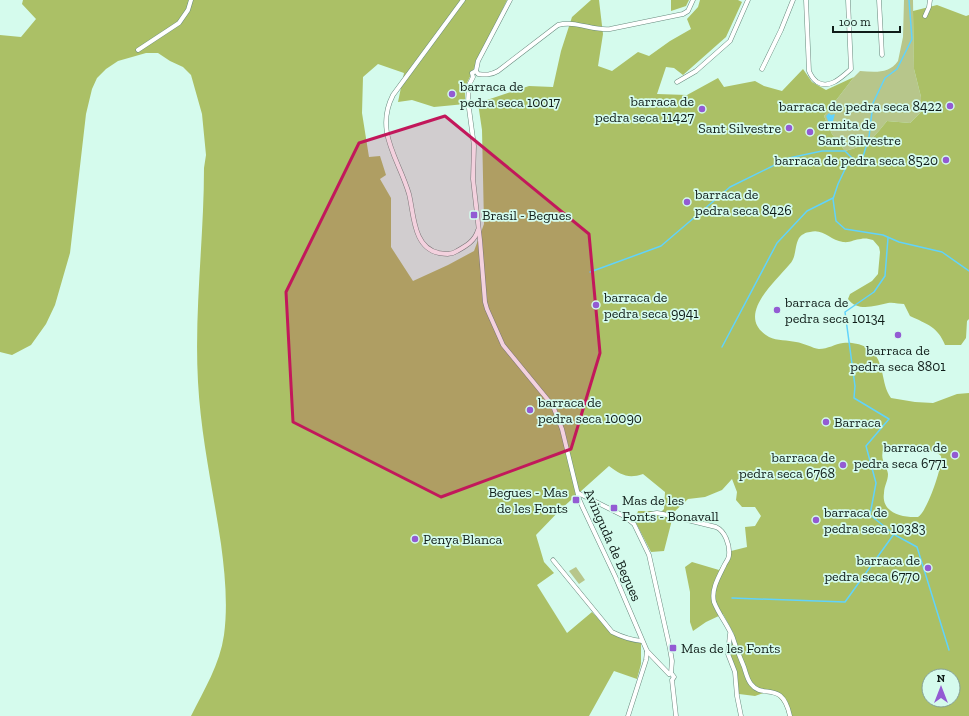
<svg xmlns="http://www.w3.org/2000/svg" width="969" height="716" font-family="'Zilla Slab',serif">
  <rect width="100%" height="100%" fill="#d5fbed"/>
  <g fill="#b7c68b">
    <path d="M904,0H913L914,69L921,97V112L910,123L887,121C872,139 869,145 845,151L832,134L824,116L854,77L860,71C875,72 889,74 898,61L903,37Z"/>
    <path d="M576,567L585,580L579,584L569,571Z"/>
  </g>
  <g fill="#abc066" fill-rule="evenodd">
    <path d="M23,0H507L465,87V104L434,107L412,100L398,102L404,73L378,64L363,77L362,113L369,157L380,156L386,175L380,179L391,198V247L413,281L448,265L474,251L484,224L482,130L478,103L529,86L553,87L561,51L572,17L591,0H599L603,34L598,66L612,71L638,52L649,56L670,41L691,29L687,19L698,7L700,0H738L742,2L726,37L683,75L674,68L666,67L657,94L687,95L718,78L724,87L755,81L764,86L782,91L803,69L812,82L826,90L854,77L824,116L832,134L845,151C869,145 872,139 887,121L910,123L921,112V97L914,69L913,11L937,5L966,16L969,15V319L967,321L966,338L961,345H945C938,327 927,324 910,316L904,304C899,304 893,302 888,303C875,306 857,312 848,299L850,294L872,281L878,274L880,252L879,247L873,240C869,239 865,238 861,239C855,239 850,243 843,242C830,240 823,228 810,232C806,232 801,235 799,238C794,247 797,257 789,265C774,283 734,317 769,337C777,341 788,340 796,342C804,343 812,348 819,349C828,349 835,344 843,343C852,342 862,344 869,349C886,361 880,383 891,398L915,402L933,403L957,394L969,393V716H788L784,704L776,694L766,692L755,696L739,694L736,672L730,654L734,634L723,614L706,622L693,631L690,622V592L685,567L692,562L719,570L731,551L747,547L745,527L755,526L761,516L755,507H742L736,500L737,492L732,479L722,490L705,497L688,499L674,512L664,551L651,552L635,521L638,511H662L664,509L665,492L643,474C628,479 621,475 609,466L561,509L536,535L544,562L554,573L537,585L567,633L592,612C609,630 614,639 641,643V664L637,679L614,671L589,716H191C204,690 220,664 224,635C228,605 225,574 221,544C213,490 201,437 198,382C194,311 204,239 204,168L206,155L202,114L191,75L183,67L170,61L158,53H146L118,61L106,69L97,78L92,89L86,114L70,253L55,305L46,324L31,345L12,355L0,352V35L21,37L36,19L22,4ZM891,447C902,447 934,448 941,456C943,466 927,512 918,517C901,518 881,512 884,493C884,486 888,481 888,474C887,466 880,460 883,451ZM929,676H953V700H929Z"/>
    <path d="M671,0H689L686,6L671,11Z"/>
  </g>
  <path fill="#61d3fc" d="M829,113L831,115L835,114L831,128L826,116Z"/>
  <g fill="none" stroke-linecap="round" stroke-linejoin="round">
    <g stroke="#61d3fc" stroke-width="1.5">
      <path d="M909,0L912,39L897,69L885,78L873,103L869,137L862,160L847,165L838,184L833,199L836,221L845,229L883,235L899,242L942,252L969,271"/>
      <path d="M590,272L661,246L730,187L789,158L822,151H845L856,162"/>
      <path d="M722,347L777,243L807,211L833,198"/>
      <path d="M895,535L917,547L949,650"/>
      <path d="M732,598L845,602L894,534L870,515L876,483L866,446L889,419L854,398L855,386L845,312L874,292L885,276L888,238"/>
    </g>
    <defs>
      <g id="minor">
        <path d="M463,0L393,95C374,132 399,159 409,194C414,214 413,248 439,253C446,254 451,255 457,251C466,246 475,241 478,230"/>
        <path d="M510,0L478,61L476,71L472,73L473,77L469,85L468,101L474,146L473,179L480,240L485,302L487,309L503,345L553,406L562,429L579,499L583,508L615,576L647,651L669,674"/>
        <path d="M806,0L809,71C811,76 813,79 817,82C829,90 842,77 851,69L848,0"/>
        <path d="M879,0L882,55"/>
        <path d="M925,16L929,7L930,0"/>
        <path d="M138,50L179,23L188,10L191,0"/>
        <path d="M762,69L781,30L793,0"/>
        <path d="M476,71L478,74C486,75 491,75 498,71L558,25C575,20 593,31 610,29L683,14L688,11L693,0"/>
        <path d="M677,82L696,71L730,41L748,0"/>
        <path d="M578,493L624,516L634,524L649,555L670,649L672,661L671,673"/>
        <path d="M627,518L657,513L663,514L716,527C725,531 730,545 729,555C729,559 725,563 724,566C718,578 711,590 714,602C719,615 728,625 733,638C736,648 740,657 744,667C746,673 747,679 751,684C763,700 782,679 790,716"/>
        <path d="M553,560L612,632C622,637 631,640 642,641"/>
        <path d="M730,634L728,654L735,672L737,696L741,716"/>
        <path d="M671,673L674,677L672,680L676,716"/>
        <path d="M628,716L646,660L647,651"/>
      </g>
    </defs>
    <use href="#minor" stroke="#688a7e" stroke-width="5"/>
    <use href="#minor" stroke="#fff" stroke-width="4"/>
  </g>
  <path fill="#c2185b" fill-opacity="0.2" stroke="#c2185b" stroke-width="3" stroke-linejoin="round" d="M445,116L589,234L600,353L571,449L441,497L293,422L286,292L359,143Z"/>
  <g fill="#935bd3" stroke="#d5fbed" stroke-width="1.5">
    <circle cx="452" cy="94" r="4"/>
    <circle cx="950" cy="106" r="4"/>
    <circle cx="702" cy="109" r="4"/>
    <circle cx="789" cy="128" r="4"/>
    <circle cx="810" cy="132" r="4"/>
    <circle cx="946" cy="160" r="4"/>
    <circle cx="687" cy="202" r="4"/>
    <rect x="470" y="211" width="8" height="8" rx="2"/>
    <circle cx="596" cy="305" r="4"/>
    <circle cx="777" cy="310" r="4"/>
    <circle cx="898" cy="335" r="4"/>
    <circle cx="530" cy="410" r="4"/>
    <circle cx="826" cy="422" r="4"/>
    <circle cx="955" cy="455" r="4"/>
    <circle cx="843" cy="465" r="4"/>
    <rect x="572" y="496" width="8" height="8" rx="2"/>
    <rect x="610" y="504" width="8" height="8" rx="2"/>
    <circle cx="816" cy="520" r="4"/>
    <circle cx="415" cy="539" r="4"/>
    <circle cx="928" cy="568" r="4"/>
    <rect x="669" y="644" width="8" height="8" rx="2"/>
  </g>
  <g text-anchor="middle" stroke-width="3.5" stroke-linejoin="round" paint-order="stroke">
    <g font-size="14" fill="#0f1c18" stroke="#d5fbed" text-anchor="start">
      <text x="460" y="91">barraca de<tspan x="460" dy="16">pedra seca 10017</tspan></text>
      <text x="694" y="106" text-anchor="end">barraca de<tspan x="694" dy="16">pedra seca 11427</tspan></text>
      <text x="942" y="111" text-anchor="end">barraca de pedra seca 8422</text>
      <text x="818" y="129">ermita de<tspan x="818" dy="16">Sant Silvestre</tspan></text>
      <text x="781" y="133" text-anchor="end">Sant Silvestre</text>
      <text x="938" y="165" text-anchor="end">barraca de pedra seca 8520</text>
      <text x="695" y="199">barraca de<tspan x="695" dy="16">pedra seca 8426</tspan></text>
      <text x="482" y="220">Brasil - Begues</text>
      <text x="604" y="302">barraca de<tspan x="604" dy="16">pedra seca 9941</tspan></text>
      <text x="785" y="307">barraca de<tspan x="785" dy="16">pedra seca 10134</tspan></text>
      <text x="898" y="355" text-anchor="middle">barraca de<tspan x="898" dy="16">pedra seca 8801</tspan></text>
      <text x="538" y="407">barraca de<tspan x="538" dy="16">pedra seca 10090</tspan></text>
      <text x="834" y="427">Barraca</text>
      <text x="947" y="452" text-anchor="end">barraca de<tspan x="947" dy="16">pedra seca 6771</tspan></text>
      <text x="835" y="462" text-anchor="end">barraca de<tspan x="835" dy="16">pedra seca 6768</tspan></text>
      <text x="568" y="497" text-anchor="end">Begues - Mas<tspan x="568" dy="16">de les Fonts</tspan></text>
      <text x="622" y="505">Mas de les<tspan x="622" dy="16">Fonts - Bonavall</tspan></text>
      <text x="824" y="517">barraca de<tspan x="824" dy="16">pedra seca 10383</tspan></text>
      <text x="423" y="544">Penya Blanca</text>
      <text x="920" y="565" text-anchor="end">barraca de<tspan x="920" dy="16">pedra seca 6770</tspan></text>
      <text x="681" y="653">Mas de les Fonts</text>
    </g>
    <g font-size="14" fill="#0f1c18" stroke="#d5fbed">
      <text transform="translate(613 545) rotate(66)" y="5">Avinguda de Begues</text>
    </g>
  </g>
  <g transform="translate(941 688)"><circle r="19" fill="#d5fbed" stroke="#86a298"/>
  <path d="M0-3L7 15L0 10L-7 15Z" fill="#935bd3"/>
  <text y="-6" font-size="11" font-weight="bold" text-anchor="middle" fill="#0f1c18">N</text>
  </g>
  <path d="M833 26v6h67v-6" fill="none" stroke="#0f1c18" stroke-width="2"/>
  <text x="839" y="26" font-size="12" fill="#0f1c18" stroke="#d5fbed" stroke-width="3" paint-order="stroke">100 m</text>
</svg>
